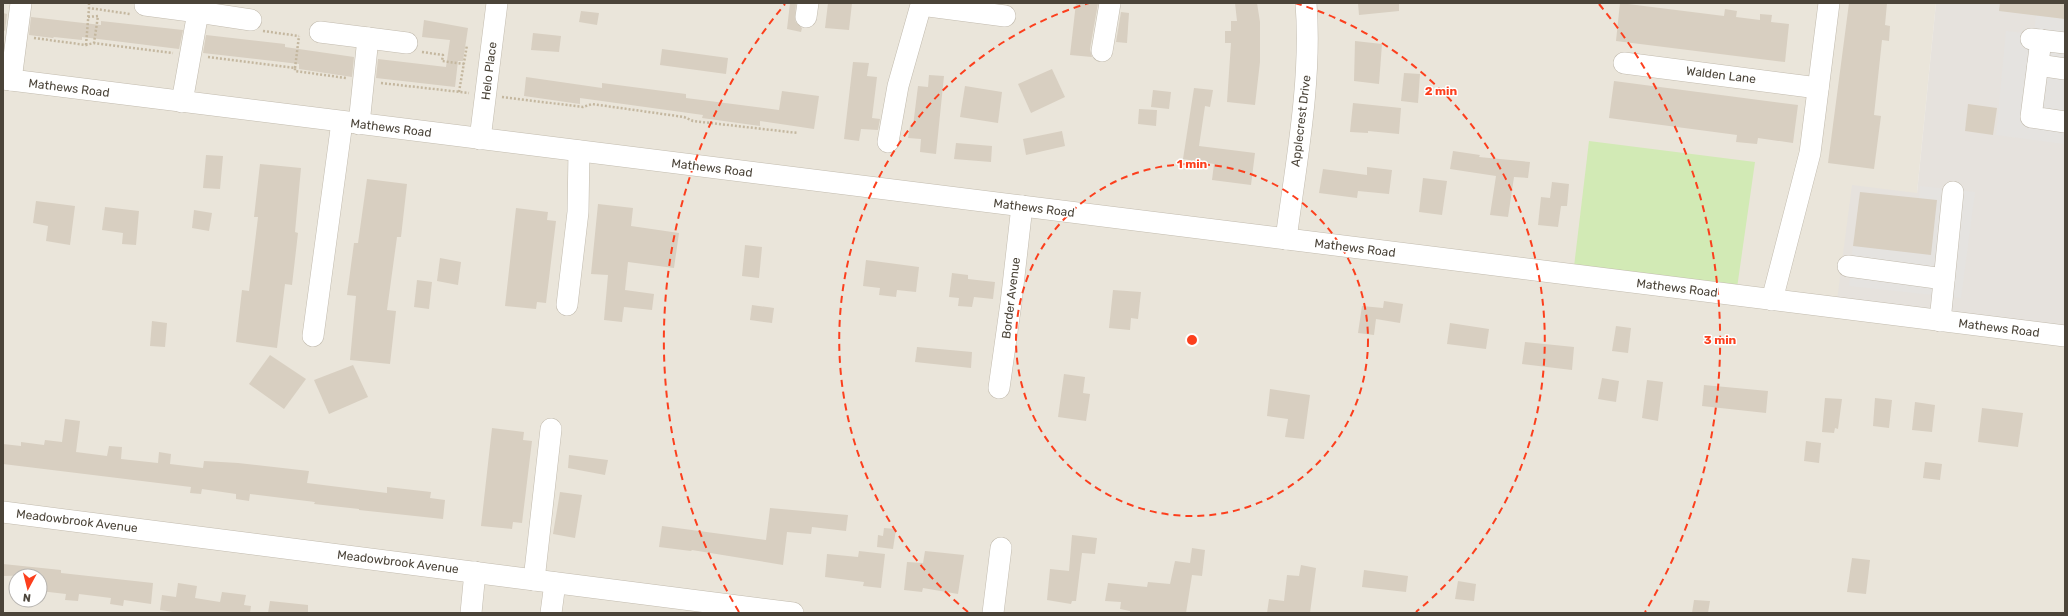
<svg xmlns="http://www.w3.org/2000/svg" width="2068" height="616" font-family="Rubik,sans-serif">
  <rect width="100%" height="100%" fill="#f6f3ec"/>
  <path fill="#eae5da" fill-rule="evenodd" d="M3,3H1936L1917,193L2065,336V613H3ZM16,576H40V600H16Z"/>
  <path fill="#e6e2dd" d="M1936,3H2065V336L1836,308L1852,185L1917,193Z"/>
  <path fill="#d2eab5" d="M1589,141L1755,162L1736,295L1573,275Z"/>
  <g fill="#e5e3e0">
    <path d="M2036,15L2065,19V144L1996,135L2006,31L2034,34Z"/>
    <path d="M1920,186L1975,192L1961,298L1849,286L1853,246L1919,198Z"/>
  </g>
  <g fill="#d8cfc1">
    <path d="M790,3H796L795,21L802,28L801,32L787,29Z"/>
    <path d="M828,3H852L849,30L825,28Z"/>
    <path d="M1076,3H1098L1090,49L1092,57L1070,55Z"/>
    <path d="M1235,3H1257L1260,22V62L1255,105L1227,102L1231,43H1225V31H1231V21H1237Z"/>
    <path d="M1358,3H1399V11L1359,15Z"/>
    <path d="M1620,3L1724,16L1725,9L1737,11L1736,17L1760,20V14L1772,15L1771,22L1789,24L1785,62L1616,41Z"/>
    <path d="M1849,3H1887L1885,25L1890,26L1889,41L1882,40L1874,115L1881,116L1874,169L1828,163Z"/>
    <path d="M2000,3H2065V19L1999,11Z"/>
    <path d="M581,11L599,13L597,25L579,22Z"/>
    <path d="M1121,12L1129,13L1127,43L1116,42Z"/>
    <path d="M3,13L7,14L5,31L3,30Z"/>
    <path d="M31,17L101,25V21L183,30L179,49L82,37V40L54,37L53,38L29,35Z"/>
    <path d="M424,20L468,28L463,61H458L455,87L376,78L378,59L446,67L450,40L422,37Z"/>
    <path d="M533,33L561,36L559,52L531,50Z"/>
    <path d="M206,35L285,44V47L354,57L352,77L299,69V64L203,53Z"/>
    <path d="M1355,41L1382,44L1379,84L1354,81Z"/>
    <path d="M662,49L728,58L726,74L660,65Z"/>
    <path d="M853,62L869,63L867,76L877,77L872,118L880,119L878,130L861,129L859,141L844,139Z"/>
    <path d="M1052,69L1065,97L1031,113L1018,84Z"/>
    <path d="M1404,73L1420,74L1418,103L1401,101Z"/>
    <path d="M929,75L944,76L936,154L920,152L921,139L908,138L910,126H913L918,86L928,87Z"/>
    <path d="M526,77L602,88V83L686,94V98L779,110L782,91L819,96L814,129L760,121V126L702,118L703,115L580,98V104L524,96Z"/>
    <path d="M1614,81L1798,105L1793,143L1758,138L1757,144L1736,142L1737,135L1609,118Z"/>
    <path d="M965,86L1002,92L998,123L960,117Z"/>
    <path d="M1194,88L1213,90L1210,107L1205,106L1199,146L1255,153L1251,185L1212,180L1214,164L1183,159Z"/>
    <path d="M1153,90L1171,92L1169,109L1151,107Z"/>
    <path d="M1353,103L1401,108L1399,134L1368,131V133L1350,132Z"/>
    <path d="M1968,104L1997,108L1993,135L1965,131Z"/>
    <path d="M1139,109L1157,110L1156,126L1138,124Z"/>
    <path d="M1062,131L1065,146L1026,155L1023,139Z"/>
    <path d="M956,143L992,146L991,162L954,159Z"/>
    <path d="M1453,151L1480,155L1479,157L1530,162L1528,178L1514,177L1508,217L1490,215L1496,176L1450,169Z"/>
    <path d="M206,155L223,156L220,189L203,188Z"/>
    <path d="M260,164L301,168L295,232L298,233L292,285L285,284L277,348L236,342L242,290L249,291L258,217H254Z"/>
    <path d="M1367,167L1392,170L1389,194L1358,191L1357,198L1319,193L1323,169L1367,175Z"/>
    <path d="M1423,178L1447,181L1442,215L1419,212Z"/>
    <path d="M367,179L407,184L401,237H397L387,310L396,311L390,364L350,360L356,296L347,295L354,243H358Z"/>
    <path d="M1552,182L1569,184L1567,206H1561L1558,227L1538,225L1541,197L1550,198Z"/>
    <path d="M1860,192L1937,200L1931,255L1853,246Z"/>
    <path d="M36,201L75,206L70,245L46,241L48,226L33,223Z"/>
    <path d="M598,204L633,208L631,226L679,233L674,268L628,262L625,290L654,294L652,310L624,307L622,322L604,320L608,275L591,274Z"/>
    <path d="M105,207L139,211L136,245L122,244L123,233L102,230Z"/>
    <path d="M516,208L548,212L547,220L556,221L546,303L537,302L536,309L505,306Z"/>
    <path d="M194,210L212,213L209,231L192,228Z"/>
    <path d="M745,245L762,247L759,278L742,276Z"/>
    <path d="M440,258L461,262L458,285L437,281Z"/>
    <path d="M866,260L919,267L916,292L897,290L896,297L879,295L880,288L863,286Z"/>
    <path d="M952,273L968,275V279L995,282L993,299L974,297L972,307L958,306L959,298L949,297Z"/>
    <path d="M417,280L432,282L429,309L414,307Z"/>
    <path d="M1113,290L1141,292L1138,319L1131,318L1130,330L1109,328Z"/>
    <path d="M1384,301L1403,304L1400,323L1376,319L1374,335L1358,333L1362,306L1383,308Z"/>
    <path d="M752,305L774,308L772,323L750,320Z"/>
    <path d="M152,321L167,323L165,347L150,346Z"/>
    <path d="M1450,323L1489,329L1486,349L1447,344Z"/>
    <path d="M1616,326L1631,328L1628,353L1612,351Z"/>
    <path d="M1525,342L1574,347L1572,370L1522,364Z"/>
    <path d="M917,347L972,352L971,368L915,362Z"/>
    <path d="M270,355L306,379L284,409L249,384Z"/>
    <path d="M353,365L368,397L329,414L314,380Z"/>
    <path d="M1064,374L1085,377L1083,393L1090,394L1086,421L1058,417Z"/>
    <path d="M1602,378L1619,381L1616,402L1598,399Z"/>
    <path d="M1647,380L1663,382L1658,421L1642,418Z"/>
    <path d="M1704,385L1768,391L1766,413L1702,406Z"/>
    <path d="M1270,389L1310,395L1304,439L1285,437L1288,419L1267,416Z"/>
    <path d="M1825,398L1842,399L1838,429L1835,428L1834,433L1822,432Z"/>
    <path d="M1875,398L1892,400L1889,428L1873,426Z"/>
    <path d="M1915,402L1935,405L1932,432L1912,430Z"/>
    <path d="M1982,408L2023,413L2018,447L1978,442Z"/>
    <path d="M65,419L80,421L76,452L107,456L109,446L122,447L121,459L158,463L159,452L171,454L170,464L203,468L204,461L238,463L309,471L307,483L387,493V487L431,492L430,498L445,500L443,519L359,510V509L314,504L315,502L250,494L249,501L236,499V494L202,489L201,494L190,493L191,487L3,464V444L21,446V442L44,445L45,440L62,442Z"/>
    <path d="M492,428L524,432L523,440L532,441L522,523L513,522L512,529L481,526Z"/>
    <path d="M1806,441L1821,443L1819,463L1804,461Z"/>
    <path d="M569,455L608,460L605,475L568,468Z"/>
    <path d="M1925,462L1942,464L1940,480L1923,478Z"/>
    <path d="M560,492L582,495L575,538L553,534Z"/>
    <path d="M770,508L848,515L846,531L812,527L811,534L787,532L783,565L692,550L691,551L659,547L662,526L766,540Z"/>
    <path d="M884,528L896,529L893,549L877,547L878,535L883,536Z"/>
    <path d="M1072,535L1097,538L1095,554L1082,553L1076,601H1072L1071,604L1047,600L1050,569L1069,571Z"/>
    <path d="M1192,548L1205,550L1202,576L1192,575L1186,613H1130V611L1120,609L1121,602L1105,601L1108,583L1147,587L1148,582L1170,584L1175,561L1190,563Z"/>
    <path d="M859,551L885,554L881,588L863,586L864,582L825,577L827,554L858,557Z"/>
    <path d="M925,551L964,555L958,594L923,588L922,592L904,590L907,562L923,563Z"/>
    <path d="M1852,558L1870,560L1866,594L1847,592Z"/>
    <path d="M3,564L61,570V573L153,583L151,604L124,600L123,606L110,604L111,598L79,594L78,601L65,600L66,594L40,591V575L3,576Z"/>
    <path d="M1301,565L1316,568L1310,613H1267L1269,599L1284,601L1287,575L1299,576Z"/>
    <path d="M1364,570L1408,576L1406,592L1362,587Z"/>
    <path d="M1458,581L1476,584L1474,601L1455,599Z"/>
    <path d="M178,583L197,586L195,598L220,602L222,592L246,595L244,605L251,606L250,613H179L160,610L162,595L176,597Z"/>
    <path d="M1694,600L1710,601L1708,613H1692Z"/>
    <path d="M270,601L308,605V613H268Z"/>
  </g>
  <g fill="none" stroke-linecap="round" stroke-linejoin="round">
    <defs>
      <g id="minor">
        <path d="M145,5L198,12"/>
        <path d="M806,17L808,3"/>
        <path d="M320,32L368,38L359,124"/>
        <path d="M368,38L407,43"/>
        <path d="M2031,39L2065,43"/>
        <path d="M2041,40L2031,117L2065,122"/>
        <path d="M1102,51L1110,3"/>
        <path d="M1624,63L1818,88"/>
        <path d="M2038,65L2065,69"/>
        <path d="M3,79L2065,336"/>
        <path d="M11,80L21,3"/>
        <path d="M182,102L198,12L251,20"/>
        <path d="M480,139L497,3"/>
        <path d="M888,142L898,86L921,5L1005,16"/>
        <path d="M1286,239C1296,163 1312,80 1306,3"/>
        <path d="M1848,266L1944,279"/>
        <path d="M1772,300L1810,153L1829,3"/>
        <path d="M567,305L578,212L579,151"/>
        <path d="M1940,321L1953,192"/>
        <path d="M313,336L342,122"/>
        <path d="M999,388L1011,303L1022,206"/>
        <path d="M3,512L793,613"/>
        <path d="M534,580L551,429"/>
        <path d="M471,613L475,572"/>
        <path d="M551,613L555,583"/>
        <path d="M993,613L1001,548"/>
      </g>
    </defs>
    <use href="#minor" stroke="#c2bbae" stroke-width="22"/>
    <g stroke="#c4b79f" stroke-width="2.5" stroke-dasharray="2 2" stroke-linecap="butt">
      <path d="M89,3V8L130,14"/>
      <path d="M88,17L98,16L94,43"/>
      <path d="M263,31L299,36"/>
      <path d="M34,38L86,45L94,43L173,53"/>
      <path d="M86,45L89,8"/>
      <path d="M422,52L443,55L442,61L464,64"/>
      <path d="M208,57L295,68V71L346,78"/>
      <path d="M295,68L299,36"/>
      <path d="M381,83L469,93"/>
      <path d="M459,92L467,45"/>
      <path d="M502,97L583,107L592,104L684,117L693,121L798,133"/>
    </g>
    <use href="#minor" stroke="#fff" stroke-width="21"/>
  </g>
  <g fill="none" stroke="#fc3f1d" stroke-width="2" stroke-dasharray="7 5">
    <circle cx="1192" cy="340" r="176"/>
    <path d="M968 612A352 352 0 0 1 1089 3M1295 3A352 352 0 0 1 1416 612"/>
    <path d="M739 612A528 528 0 0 1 785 4M1599 4A528 528 0 0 1 1645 612"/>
  </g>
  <g text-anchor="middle" stroke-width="3" stroke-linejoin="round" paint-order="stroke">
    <g font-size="12" fill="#4b4439" stroke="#fff">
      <text transform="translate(489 71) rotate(-83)" y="4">Helo Place</text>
      <text transform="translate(1721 75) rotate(7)" y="4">Walden Lane</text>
      <text transform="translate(69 88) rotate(7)" y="4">Mathews Road</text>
      <text transform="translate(1301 121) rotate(-83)" y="4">Applecrest Drive</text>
      <text transform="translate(391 128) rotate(7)" y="4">Mathews Road</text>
      <text transform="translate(712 168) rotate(7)" y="4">Mathews Road</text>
      <text transform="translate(1034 208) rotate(7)" y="4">Mathews Road</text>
      <text transform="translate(1355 248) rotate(7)" y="4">Mathews Road</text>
      <text transform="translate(1677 288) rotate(7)" y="4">Mathews Road</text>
      <text transform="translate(1011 298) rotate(-83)" y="4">Border Avenue</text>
      <text transform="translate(1999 328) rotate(7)" y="4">Mathews Road</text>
      <text transform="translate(77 521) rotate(7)" y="4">Meadowbrook Avenue</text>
      <text transform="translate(398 562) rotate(7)" y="4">Meadowbrook Avenue</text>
    </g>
  </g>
  <circle cx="1192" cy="340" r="6" fill="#fc3f1d" stroke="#fff" stroke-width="2"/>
  <g font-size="12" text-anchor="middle" font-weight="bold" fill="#fc3f1d" stroke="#fff" stroke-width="3" stroke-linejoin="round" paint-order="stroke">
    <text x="1441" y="95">2 min</text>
    <text x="1192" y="168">1 min</text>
    <text x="1720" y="344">3 min</text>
  </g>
  <rect width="2068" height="616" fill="none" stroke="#4b4439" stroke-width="8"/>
  <g transform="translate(28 588) rotate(187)"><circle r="19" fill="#ffffff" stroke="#b7b4b0"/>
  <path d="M0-3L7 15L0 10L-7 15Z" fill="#fc3f1d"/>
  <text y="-6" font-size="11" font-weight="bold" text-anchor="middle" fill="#4b4439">N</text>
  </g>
</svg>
